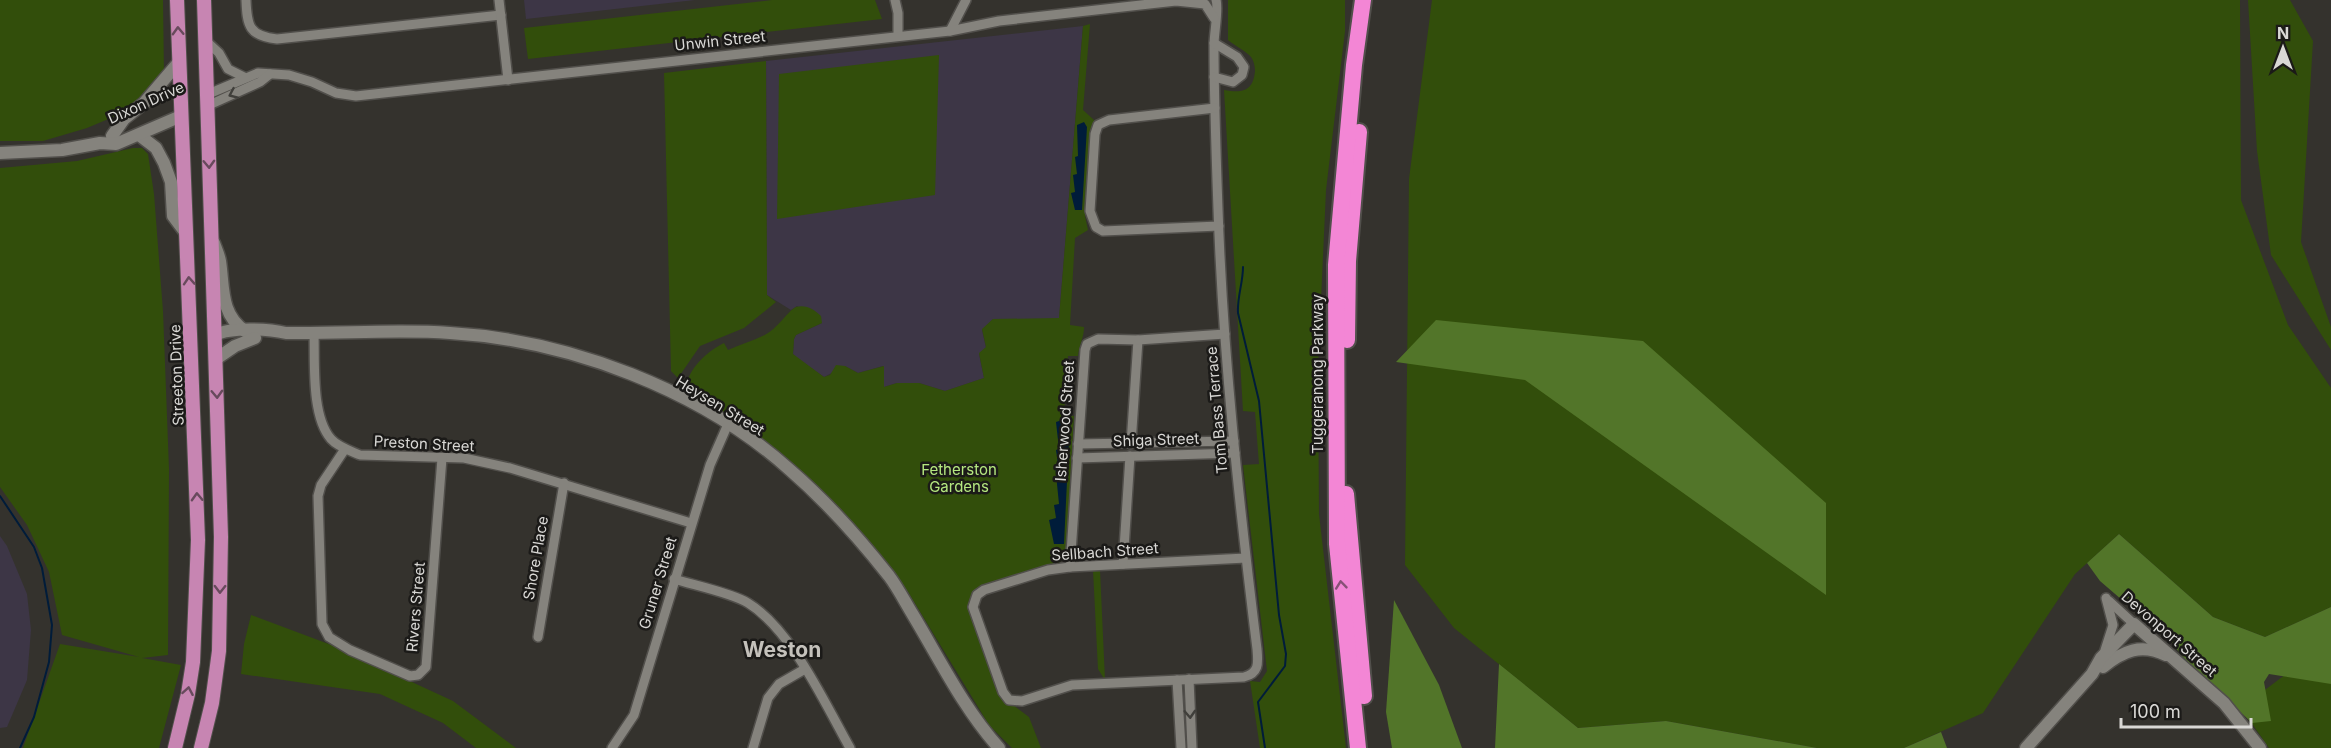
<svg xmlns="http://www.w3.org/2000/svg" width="2331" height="748" font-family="Inter,sans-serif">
  <rect width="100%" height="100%" fill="#34322d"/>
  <g fill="#3d3646">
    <path d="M524,0H695L526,19Z"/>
    <path d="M1083,26L1059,319H993L982,330L986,348L979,354L984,378L945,391L919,383H897L884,387L883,366L858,373L845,366L824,377L795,357L793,354L794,339L796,335L822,323L797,306L791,310L767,295L766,61Z"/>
    <path d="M0,536L7,546L27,594L31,630L27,680L7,727L0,728Z"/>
  </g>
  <g fill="#324e0b">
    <path d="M0,0H163L164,75L125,112L87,128L43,141H0Z"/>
    <path d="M772,0H875L882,19L528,59L524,28Z"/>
    <path d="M1228,0H1345V31L1326,190L1318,366L1319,514L1346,748H1260L1250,681L1260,682L1267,671L1243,465L1259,464L1255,412L1243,411L1224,90C1242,93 1253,92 1255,71C1255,67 1254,61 1251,57C1246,51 1235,46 1228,40Z"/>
    <path d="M1432,0H2240L2241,200L2288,325L2331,388V607L2265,637L2213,617L2119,534L2075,574L1983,713L1904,748H1817L1666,721L1578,728L1454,628L1405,565L1409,179Z"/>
    <path d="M2248,0H2290L2313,41L2301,242L2331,327V350L2271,255L2257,151Z"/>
    <path d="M1090,24L1083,110L1094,120L1085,216L1088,230L1075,238L1070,325L1084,327C1084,338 1079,345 1078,356H1068L1064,415L1074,416L1066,555L1059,563L975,592L970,599V610L1009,702L1029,717L1041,748H1012L989,725L908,592L841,509L801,471L762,439L689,394L685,389C689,368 706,352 724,343L728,350C741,344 756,340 768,333C778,327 789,310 796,307C806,304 815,310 821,316L822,323L796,335L794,339L793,354L824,377L830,375L836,365L845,366L858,373L884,366V387L897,383H919L945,391L984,378L979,353L986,347L982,329L993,319L1059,318L1083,26Z"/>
    <path d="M939,55L935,195L777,219L779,74Z"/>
    <path d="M766,61L767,295L776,302L744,328L700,346L678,378L671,371L664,73Z"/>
    <path d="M133,148H142L148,154L154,194L163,311L169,469L168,655L142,658L181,665L159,748H23L60,644L139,657L62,635L49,572L27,525L0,487V168L77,161Z"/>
    <path d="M1093,570H1100L1105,680L1098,669Z"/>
    <path d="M251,615L334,646L453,701L516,748H476L443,723L380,694L241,674L244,644Z"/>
    <path d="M2331,640V748H2269L2241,708Z"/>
  </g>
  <g fill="#527529">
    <path d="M1436,320L1643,341L1826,503V595L1525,380L1396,362Z"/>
    <path d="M2119,534L2213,617L2265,637L2331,607V684L2269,674L2264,682L2271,721L2252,723L2183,657L2172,643L2100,581L2087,563Z"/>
    <path d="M1394,600L1439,685L1462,748H1392L1386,712Z"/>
    <path d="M1499,664L1578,728L1666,721L1817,748H1495Z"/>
    <path d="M1941,732L1947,748H1904Z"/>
  </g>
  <g fill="#001c3a">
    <path d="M1084,122L1087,127L1082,210H1075L1071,193L1075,192L1073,175L1077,174L1075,157L1078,156L1077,125Z"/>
    <path d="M1062,420L1069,439L1064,544H1054L1049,520L1056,518L1054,505L1059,504L1055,464H1058L1056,450L1059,449L1056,422Z"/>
  </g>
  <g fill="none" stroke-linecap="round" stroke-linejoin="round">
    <g stroke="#001c3a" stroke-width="2">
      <path d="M1243,267C1243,283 1237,297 1238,313L1259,401L1279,615L1286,654L1285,666L1258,702L1265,748"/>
      <path d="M0,496L34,547L42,568L52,625L49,662L34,717L20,748"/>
    </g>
    <defs>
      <g id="minor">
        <path d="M246,0C247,26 249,36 277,39L501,15"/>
        <path d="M499,0L508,80"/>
        <path d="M895,0L898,13V36"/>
        <path d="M1216,0C1219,8 1214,33 1214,45C1214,99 1216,154 1218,209C1223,356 1239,503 1257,649C1258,662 1260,673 1244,677L1072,685L1022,701L1009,700L1003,692L973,607L977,595L984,590L1048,570L1070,567L1246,558"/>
        <path d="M950,31L966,0"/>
        <path d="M205,40L219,53L228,69L244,77"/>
        <path d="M1214,43L1237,57L1244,67L1242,75L1233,82L1214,77"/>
        <path d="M206,95L258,73L289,75L312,82L336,93L356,96L950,31L999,21L1176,1L1205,4L1214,18"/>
        <path d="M207,106L260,82L270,74"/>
        <path d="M1215,108L1109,120L1098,125L1095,134L1090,211L1096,227L1103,231L1219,226"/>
        <path d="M314,334C315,363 311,416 331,439C338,447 351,451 360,455L464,458L510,468L691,523"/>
        <path d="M1078,444L1234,441"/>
        <path d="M1131,444L1138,340"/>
        <path d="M345,449L321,485L318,496L322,624L329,637L350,650L410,676L418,675L426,667L442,458"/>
        <path d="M1077,458L1235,453"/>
        <path d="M1123,564L1130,456"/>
        <path d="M1070,567L1085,350L1087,344L1098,339L1138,340L1225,334"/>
        <path d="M674,579C693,585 732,593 748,603C792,630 825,704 850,748"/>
        <path d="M2109,601L2134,624"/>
        <path d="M538,637L564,483"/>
        <path d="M2105,650L2113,625L2106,598"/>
        <path d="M1189,679L1192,748"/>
        <path d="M1177,680L1181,748"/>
        <path d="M612,748L634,715L710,465L728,424"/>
        <path d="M753,748L768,698L779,684L805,669"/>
      </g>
      <g id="secondary">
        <path d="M139,135L156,148L164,163L171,182L173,216L185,232"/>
        <path d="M112,136L124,119L144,103L179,62"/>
        <path d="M0,153L62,150L100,143L116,144L181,116"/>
        <path d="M214,243C216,249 219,255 220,261C224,287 220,314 245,331"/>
        <path d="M215,335C230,327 269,329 286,333C341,334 395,329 450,333C569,340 701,390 790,470C827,502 859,538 889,576C898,588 905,602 913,615C940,660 964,709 999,748"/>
        <path d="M216,359L235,346L255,338"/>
        <path d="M2103,667C2123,651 2141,643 2166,655"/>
        <path d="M2026,748L2092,674L2101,658L2134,624L2224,703L2260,748"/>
      </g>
      <g id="primary">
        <path d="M175,748L188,694L193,662L198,540L177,0"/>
        <path d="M201,748L212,703L219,651L221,537L204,0"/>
      </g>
      <g id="motorway">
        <path d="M1347,340L1348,261L1359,132"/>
        <path d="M1346,494L1364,696"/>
        <path d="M1358,748L1337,544L1336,265L1354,65L1363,0"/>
      </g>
    </defs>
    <use href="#minor" stroke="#514f4b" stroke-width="12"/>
    <use href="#secondary" stroke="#514f4b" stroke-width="15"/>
    <use href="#primary" stroke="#514f4b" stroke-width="16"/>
    <use href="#motorway" stroke="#514f4b" stroke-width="20"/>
    <use href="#minor" stroke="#85837d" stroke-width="9"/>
    <use href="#secondary" stroke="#85837d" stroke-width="12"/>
    <use href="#primary" stroke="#c785b2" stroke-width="14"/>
    <use href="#motorway" stroke="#f386d5" stroke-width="16"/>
  </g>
  <defs><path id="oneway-chevron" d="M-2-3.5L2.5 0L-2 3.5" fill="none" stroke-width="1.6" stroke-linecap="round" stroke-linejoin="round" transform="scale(1.5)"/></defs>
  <g stroke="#684a5d">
    <use href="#oneway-chevron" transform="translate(178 31) rotate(-92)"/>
    <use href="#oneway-chevron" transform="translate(209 164) rotate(88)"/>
    <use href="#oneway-chevron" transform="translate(189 281) rotate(-94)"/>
    <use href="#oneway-chevron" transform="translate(217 394) rotate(88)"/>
    <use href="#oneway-chevron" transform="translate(197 497) rotate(-92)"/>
    <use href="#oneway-chevron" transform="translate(220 589) rotate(91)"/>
    <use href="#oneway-chevron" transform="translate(188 691) rotate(-80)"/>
  </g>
  <g stroke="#403f3b">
    <use href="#oneway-chevron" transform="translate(233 94) rotate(156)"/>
    <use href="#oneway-chevron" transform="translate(1190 714) rotate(87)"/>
  </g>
  <use stroke="#875076" href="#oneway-chevron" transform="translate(1341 585) rotate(-96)"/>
  <g text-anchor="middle" stroke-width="5" stroke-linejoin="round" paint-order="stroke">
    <g font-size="15" fill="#d9d8d5" stroke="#1b1a18">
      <text transform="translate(720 41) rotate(-6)" y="5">Unwin Street</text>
      <text transform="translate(146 103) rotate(-24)" y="5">Dixon Drive</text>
      <text transform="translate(1318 374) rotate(-90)" y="5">Tuggeranong Parkway</text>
      <text transform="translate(177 375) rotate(-92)" y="5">Streeton Drive</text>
      <text transform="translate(720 406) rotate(31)" y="5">Heysen Street</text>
      <text transform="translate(1217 410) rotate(-95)" y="5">Tom Bass Terrace</text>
      <text transform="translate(1065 421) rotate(-86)" y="5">Isherwood Street</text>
      <text transform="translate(1156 440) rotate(-2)" y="5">Shiga Street</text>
      <text transform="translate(424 444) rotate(3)" y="5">Preston Street</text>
      <text transform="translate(1105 552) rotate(-4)" y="5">Sellbach Street</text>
      <text transform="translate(536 558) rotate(-80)" y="5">Shore Place</text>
      <text transform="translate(658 583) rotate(-73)" y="5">Gruner Street</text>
      <text transform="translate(416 607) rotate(-85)" y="5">Rivers Street</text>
      <text transform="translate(2169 634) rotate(41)" y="5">Devonport Street</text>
    </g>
    <g font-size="15" fill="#b5e880" stroke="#1b1a18">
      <text x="959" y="475">Fetherston<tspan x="959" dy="17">Gardens</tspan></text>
    </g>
    <g font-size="21" font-weight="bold" fill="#c4c1bb" stroke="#1b1a18">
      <text x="782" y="657">Weston</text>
    </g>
  </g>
  <g transform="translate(2283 48)" stroke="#1b1a18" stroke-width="4.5" paint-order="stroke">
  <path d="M0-4.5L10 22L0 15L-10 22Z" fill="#d9d8d5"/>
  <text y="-9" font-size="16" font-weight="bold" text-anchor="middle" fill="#d9d8d5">N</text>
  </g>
  <path d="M2121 718v9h130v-9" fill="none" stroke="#d9d8d5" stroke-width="3"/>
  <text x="2130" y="718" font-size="18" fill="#d9d8d5" stroke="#1b1a18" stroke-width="4.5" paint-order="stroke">100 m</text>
</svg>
